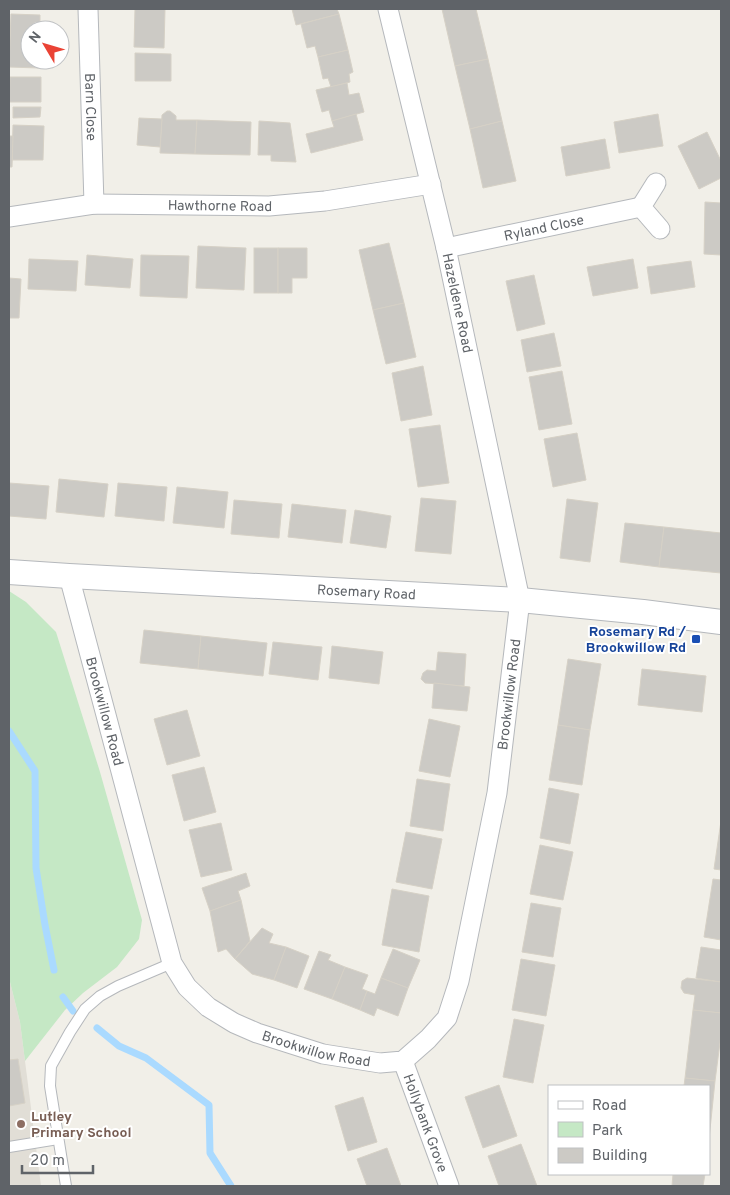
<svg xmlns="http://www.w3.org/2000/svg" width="730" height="1195" font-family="Overpass,sans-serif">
  <rect width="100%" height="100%" fill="#f1efe8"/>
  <path fill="#e1ded6" d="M9,978L20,1022L41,1186H9Z"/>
  <path fill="#c5e8c5" d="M9,591L26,602L56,632L100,772L142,920L139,939L117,967L83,993L65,1010L25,1061L20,1022L9,978Z"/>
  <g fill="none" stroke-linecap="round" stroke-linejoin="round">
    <g stroke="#aadaff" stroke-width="7">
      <path d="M9,731L35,771L36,868L45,925L54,970"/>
      <path d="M63,997L73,1011"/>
      <path d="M97,1028L119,1046L146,1058L209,1105L210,1153L231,1186"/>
    </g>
  </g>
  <g fill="#cccac5" stroke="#d6d1c6">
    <path d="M135,9H165L164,48L134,47Z"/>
    <path d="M292,9H337L339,14L296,25Z"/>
    <path d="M442,9H476L488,59L455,66Z"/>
    <path d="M11,14L40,15V30H30V60H39V68L9,67Z"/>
    <path d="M339,14L348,50L318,57L315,46L307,48L301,24Z"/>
    <path d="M348,50L353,72L349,74L350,82L331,87L328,78L323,79L318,57Z"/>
    <path d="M135,53L171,54V81H135Z"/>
    <path d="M488,59L502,121L470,129L455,66Z"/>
    <path d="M10,77H41V102H9Z"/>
    <path d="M347,83L349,95L359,93L364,112L332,121L329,110L322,112L316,90Z"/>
    <path d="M13,107H41L40,117L13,118Z"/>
    <path d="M167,111H170L176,116V120H197L195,154L160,153L162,115Z"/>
    <path d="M356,114L363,140L311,153L306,134L334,127L332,121Z"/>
    <path d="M658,114L663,146L619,153L614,122Z"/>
    <path d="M139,118L162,119L160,147L137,145Z"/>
    <path d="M197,120L251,122L250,155L195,154Z"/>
    <path d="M259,121L290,123L296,162L271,161V155H258Z"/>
    <path d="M502,121L516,181L483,188L470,129Z"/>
    <path d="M13,125L44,126L43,160H12Z"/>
    <path d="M707,132L721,161V178L699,189L678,146Z"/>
    <path d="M9,136H13L12,167H9Z"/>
    <path d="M605,139L610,168L566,176L561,147Z"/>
    <path d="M705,202L721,203V255L704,254Z"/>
    <path d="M389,243L404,303L373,310L359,250Z"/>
    <path d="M198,246L246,248L244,290L196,288Z"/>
    <rect x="254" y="248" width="24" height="45"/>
    <path d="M278,248H307V278H292V293H278Z"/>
    <path d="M87,255L133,259L130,288L85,285Z"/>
    <path d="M141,255L189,256L187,298L140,296Z"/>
    <path d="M29,259L78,261L76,291L28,289Z"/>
    <path d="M633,259L638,288L593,296L587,267Z"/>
    <path d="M691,261L695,287L651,294L647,267Z"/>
    <path d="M534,275L545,324L517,331L506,281Z"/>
    <path d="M9,278L21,279L19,318H9Z"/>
    <path d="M404,303L416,357L386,364L373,310Z"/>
    <path d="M554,333L561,366L527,372L521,340Z"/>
    <path d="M423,366L432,415L401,421L392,373Z"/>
    <path d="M562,371L572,424L539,430L529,377Z"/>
    <path d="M440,425L449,483L418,487L409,429Z"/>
    <path d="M577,433L586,480L553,487L544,439Z"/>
    <path d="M59,479L108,484L104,517L56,512Z"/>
    <path d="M9,483L49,486L46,519L9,516Z"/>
    <path d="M118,483L167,487L164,521L115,516Z"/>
    <path d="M177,487L228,492L224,528L173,523Z"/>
    <path d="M421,498L456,501L451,554L415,551Z"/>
    <path d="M567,499L598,503L590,562L560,558Z"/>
    <path d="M234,500L282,504L279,538L231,534Z"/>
    <path d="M292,504L346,510L342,543L288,537Z"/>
    <path d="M355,510L391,516L386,548L350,543Z"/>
    <path d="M625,523L664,527L659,567L620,562Z"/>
    <path d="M664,527L721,533V573L659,567Z"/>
    <path d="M144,630L201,636L198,669L140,663Z"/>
    <path d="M201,636L267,643L263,676L198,669Z"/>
    <path d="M273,642L322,647L318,680L269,674Z"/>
    <path d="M332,646L383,652L379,684L329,678Z"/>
    <path d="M438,652L466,654L464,686L425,683L421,679L423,673L427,670L436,671Z"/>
    <path d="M568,659L601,664L590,730L558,725Z"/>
    <path d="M642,669L706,676L702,712L638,705Z"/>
    <path d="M434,683L470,687L467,711L432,708Z"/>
    <path d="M187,710L200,756L167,765L154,719Z"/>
    <path d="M429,719L460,726L450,777L419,771Z"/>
    <path d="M558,725L590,730L582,785L549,780Z"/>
    <path d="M204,767L216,812L184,821L172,775Z"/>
    <path d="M417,779L450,784L443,831L410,826Z"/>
    <path d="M549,788L579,794L570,844L540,838Z"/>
    <path d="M721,821V870L714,869Z"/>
    <path d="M221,823L232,870L201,877L189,830Z"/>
    <path d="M406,832L442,839L432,889L396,882Z"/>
    <path d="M540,845L573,852L563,900L530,894Z"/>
    <path d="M246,873L250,886L238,891L241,900L210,911L202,888Z"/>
    <path d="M713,879L721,880V940L704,937Z"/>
    <path d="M392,889L429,896L419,952L382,945Z"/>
    <path d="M241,900L250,941L235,959L226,949L218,952L210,911Z"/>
    <path d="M531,903L561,908L553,957L522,952Z"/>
    <path d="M262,928L273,934L269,943L286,947L274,980L252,974L235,959Z"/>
    <path d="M286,947L309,956L297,988L274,980Z"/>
    <path d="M701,947L721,950V982L696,978Z"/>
    <path d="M393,949L420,960L408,988L381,978Z"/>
    <path d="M319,951L331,955L328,960L345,967L332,999L304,989Z"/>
    <path d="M521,959L555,965L546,1016L512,1010Z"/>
    <path d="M345,967L368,975L362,989L367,991L360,1010L332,999Z"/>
    <path d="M381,978L408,988L398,1016L377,1008L374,1016L360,1010L367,991L375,994Z"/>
    <path d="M687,978L721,982V1013L693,1010L695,995L684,993L681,988L682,981Z"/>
    <path d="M693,1010L721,1013V1035L715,1081L685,1078Z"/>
    <path d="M514,1019L544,1025L533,1083L503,1077Z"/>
    <path d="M18,1059L25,1103L9,1106V1060Z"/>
    <path d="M685,1078L715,1081L709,1139V1086H684Z"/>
    <path d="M499,1085L517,1136L483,1148L465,1097Z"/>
    <path d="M363,1097L377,1142L348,1151L335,1106Z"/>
    <path d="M521,1144L537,1186H499L488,1156Z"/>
    <path d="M387,1148L401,1186H367L357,1159Z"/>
    <path d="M673,1174H705L703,1186H672Z"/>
  </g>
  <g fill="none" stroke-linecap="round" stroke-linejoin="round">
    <defs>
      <g id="service">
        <path d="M9,1147L58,1139"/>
        <path d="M66,1186L50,1086L51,1066L70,1032L85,1009L100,996L118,986L172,963"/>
      </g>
      <g id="minor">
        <path id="s1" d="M88,9L94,204"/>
        <path d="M656,183L641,207L660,229"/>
        <path id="s2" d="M9,217L94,204L269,206L325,201L431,184"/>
        <path id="s3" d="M446,248L641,207"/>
        <path id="s4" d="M69,576L172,963L187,987L208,1007L234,1023L257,1033L323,1054L380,1063L403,1061L428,1039L447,1018L459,981L497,793L520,600L446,248L388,9"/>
        <path id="s5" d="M403,1061L449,1186"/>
      </g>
      <g id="tertiary">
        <path id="s6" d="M9,572L69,576L520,600L643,612L721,622"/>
      </g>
    </defs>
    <use href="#service" stroke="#b5b8bc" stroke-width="12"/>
    <use href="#minor" stroke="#b5b8bc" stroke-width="21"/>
    <use href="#tertiary" stroke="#b5b8bc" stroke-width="26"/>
    <use href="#service" stroke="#fff" stroke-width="10"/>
    <use href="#minor" stroke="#fff" stroke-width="19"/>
    <use href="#tertiary" stroke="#fff" stroke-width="24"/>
  </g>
  <rect fill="#1a4fb4" stroke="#fff" stroke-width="2" x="691" y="634" width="10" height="10" rx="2.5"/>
  <circle fill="#8d6e63" stroke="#fff" stroke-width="2" cx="21" cy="1124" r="5"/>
  <g text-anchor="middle" stroke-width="4" stroke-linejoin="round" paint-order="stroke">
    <g font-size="14" fill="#5f6368" stroke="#fff">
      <text dy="5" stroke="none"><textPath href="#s1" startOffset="98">Barn Close</textPath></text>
      <text dy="5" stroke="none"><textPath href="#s2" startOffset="212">Hawthorne Road</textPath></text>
      <text dy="5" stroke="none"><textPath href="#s3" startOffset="100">Ryland Close</textPath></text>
      <text transform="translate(458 303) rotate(78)" y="5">Hazeldene Road</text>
      <text dy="5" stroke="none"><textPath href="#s6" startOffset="358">Rosemary Road</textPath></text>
      <text dy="5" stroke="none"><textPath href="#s4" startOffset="1055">Brookwillow Road</textPath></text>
      <text dy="5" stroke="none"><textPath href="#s4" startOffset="140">Brookwillow Road</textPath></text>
      <text dy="5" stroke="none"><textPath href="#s4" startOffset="575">Brookwillow Road</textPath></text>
      <text dy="5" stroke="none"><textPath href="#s5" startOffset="66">Hollybank Grove</textPath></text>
    </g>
    <g font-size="14" font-weight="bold" fill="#164399" stroke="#fff" text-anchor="end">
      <text x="686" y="636">Rosemary Rd /<tspan x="686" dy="16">Brookwillow Rd</tspan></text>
    </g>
    <g font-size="14" font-weight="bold" fill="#785e54" stroke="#fff" text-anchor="start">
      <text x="31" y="1121">Lutley<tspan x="31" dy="16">Primary School</tspan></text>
    </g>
  </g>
  <rect width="730" height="1195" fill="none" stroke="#5f6368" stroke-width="20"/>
  <rect x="548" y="1085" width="162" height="90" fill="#ffffff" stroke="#bfc1c3"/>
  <rect x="558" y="1101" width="25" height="8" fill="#ffffff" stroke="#bfc1c3"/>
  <text x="592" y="1110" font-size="15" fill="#5f6368">Road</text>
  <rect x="558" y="1122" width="25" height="15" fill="#c5e8c5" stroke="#bfc1c3"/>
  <text x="592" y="1135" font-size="15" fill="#5f6368">Park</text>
  <rect x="558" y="1148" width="25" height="15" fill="#cccac5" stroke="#bfc1c3"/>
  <text x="592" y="1160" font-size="15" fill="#5f6368">Building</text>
  <g transform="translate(45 45) rotate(308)"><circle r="24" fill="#ffffff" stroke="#bfc1c3"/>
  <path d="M0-4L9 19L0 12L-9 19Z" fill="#ea4335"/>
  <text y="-8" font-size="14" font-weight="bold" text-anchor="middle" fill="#5f6368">N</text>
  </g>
  <path d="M22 1165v8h71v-8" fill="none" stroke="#5f6368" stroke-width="2.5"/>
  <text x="30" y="1165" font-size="15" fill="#5f6368" stroke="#ffffff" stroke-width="4" paint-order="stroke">20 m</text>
</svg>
